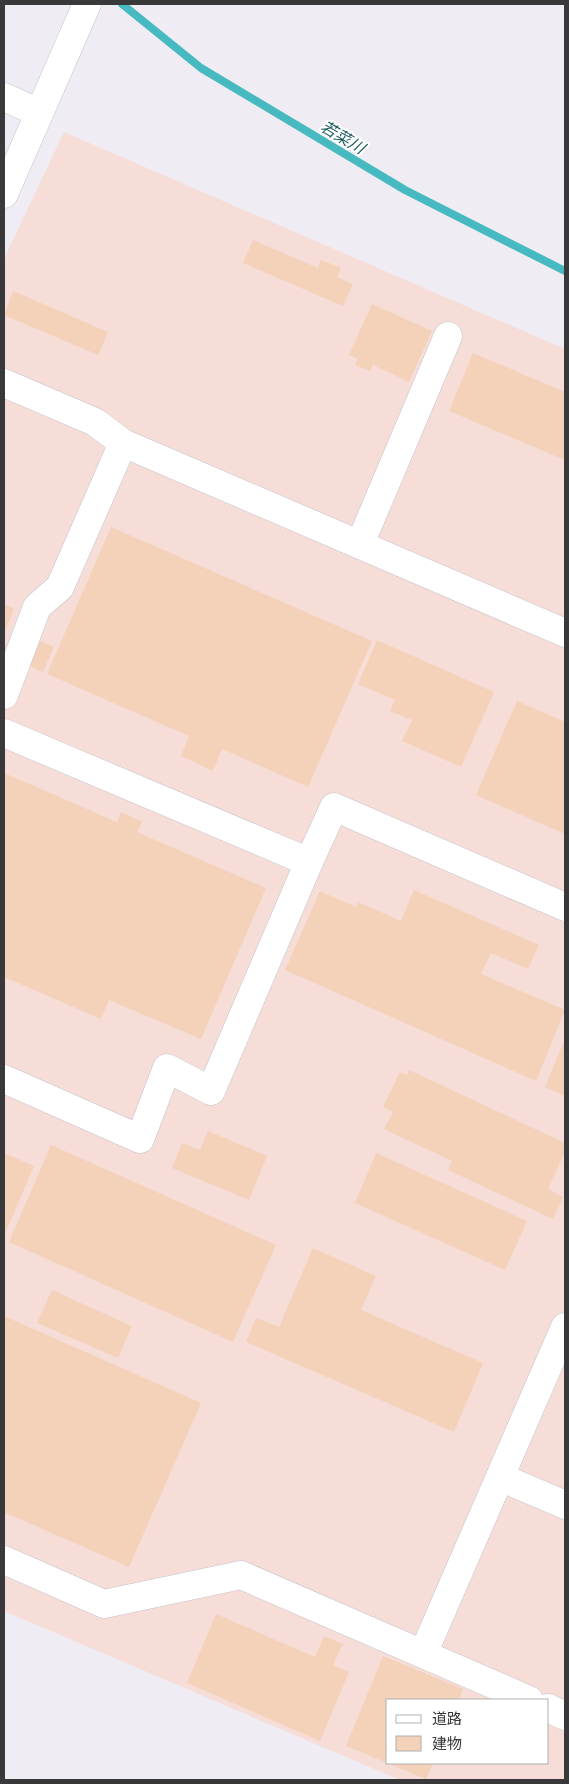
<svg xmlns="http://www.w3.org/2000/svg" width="569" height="1784" font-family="'Roboto Condensed','Noto Sans JP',sans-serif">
  <rect width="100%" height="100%" fill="#efecf4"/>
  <path fill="#f7ddd8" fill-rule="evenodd" d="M64,132L565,349V1780H400L4,1611V259ZM388,1700H548V1763H388Z"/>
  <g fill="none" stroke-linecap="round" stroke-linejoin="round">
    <path stroke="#46b9c1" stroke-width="8" d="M122,4L201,68L405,190L565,271"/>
  </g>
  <g fill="#f4d1b9">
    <path d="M253,240L318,268L321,260L341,268L337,277L353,284L343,306L243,263Z"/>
    <path d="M13,291L108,332L98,355L4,315Z"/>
    <path d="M372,304L432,331L409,382L373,365L370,371L355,365L358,359L349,355Z"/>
    <path d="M473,353L565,392V460L449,411Z"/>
    <path d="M111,527L372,641L308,787L222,749L213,771L181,756L189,736L47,674Z"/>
    <path d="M4,604L14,609L4,633Z"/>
    <path d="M377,640L494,692L461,767L402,741L412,720L390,711L395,700L358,684Z"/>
    <path d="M40,641L54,647L43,672L29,666Z"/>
    <path d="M517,701L565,722V834L476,795Z"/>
    <path d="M4,773L117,822L121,812L142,822L137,832L266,888L201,1039L109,1000L101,1019L4,977Z"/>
    <path d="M414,890L539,945L528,969L491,953L481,974L565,1010L536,1081L285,970L320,891L356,907L358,902L401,921Z"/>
    <path d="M565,1039V1096L545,1087Z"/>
    <path d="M409,1070L565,1143V1152L548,1189L563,1197L553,1219L448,1170L452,1161L384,1129L393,1112L383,1107L400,1072L407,1075Z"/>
    <path d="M208,1131L267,1156L249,1200L172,1168L182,1143L200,1150Z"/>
    <path d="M51,1145L276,1245L233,1342L9,1242Z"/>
    <path d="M4,1153L34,1166L4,1236Z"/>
    <path d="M376,1153L527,1221L505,1270L355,1203Z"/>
    <path d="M313,1248L376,1276L361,1310L483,1363L454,1432L246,1342L256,1318L279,1327Z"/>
    <path d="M52,1290L132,1326L118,1358L37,1323Z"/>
    <path d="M4,1316L201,1403L129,1567L4,1512Z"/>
    <path d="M216,1614L315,1657L324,1636L343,1644L333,1665L349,1672L320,1741L187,1683Z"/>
    <path d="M383,1656L463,1689L459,1700H388V1763H433L426,1779L346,1746Z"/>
  </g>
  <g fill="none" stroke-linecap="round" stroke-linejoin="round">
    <defs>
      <g id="minor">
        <path d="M4,97L39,113"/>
        <path d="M4,194L87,4"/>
        <path d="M4,383L95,422L123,443L565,633"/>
        <path d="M360,544L448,336"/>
        <path d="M4,695L37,607L60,587L123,443"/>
        <path d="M4,733L309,862L211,1091L167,1068L140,1139L4,1079"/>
        <path d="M309,862L334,807L565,907"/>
        <path d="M500,1477L565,1505"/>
        <path d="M4,1560L104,1604L241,1575L529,1700"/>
        <path d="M423,1654L565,1327"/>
        <path d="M548,1708L565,1716"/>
      </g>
    </defs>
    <use href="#minor" stroke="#c5c2ca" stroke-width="29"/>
    <use href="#minor" stroke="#fff" stroke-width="28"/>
  </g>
  <g text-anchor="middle" stroke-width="4" stroke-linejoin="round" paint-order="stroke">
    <g font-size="16" font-style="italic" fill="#1e5d62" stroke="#fff">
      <text transform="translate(343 137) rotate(31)" y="6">若菜川</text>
    </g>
  </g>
  <rect width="569" height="1784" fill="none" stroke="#39383b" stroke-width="10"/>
  <rect x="386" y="1699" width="162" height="65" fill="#ffffff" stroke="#b0afb1"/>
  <rect x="396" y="1715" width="25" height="8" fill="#ffffff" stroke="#b0afb1"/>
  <text x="432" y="1724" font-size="15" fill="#39383b">道路</text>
  <rect x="396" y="1736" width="25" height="15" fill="#f4d1b9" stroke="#b0afb1"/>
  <text x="432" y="1749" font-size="15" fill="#39383b">建物</text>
</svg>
